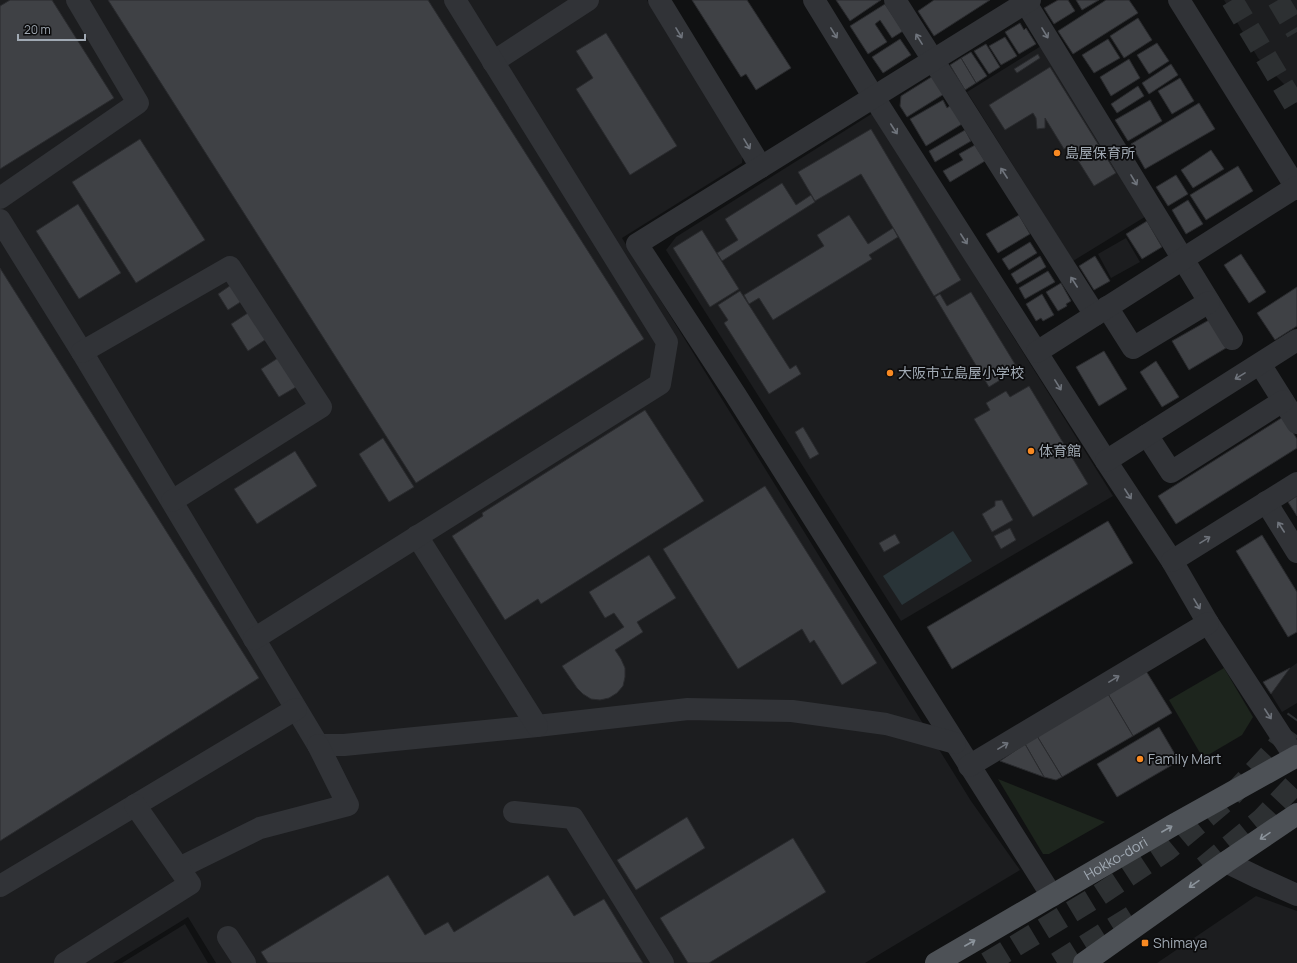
<svg xmlns="http://www.w3.org/2000/svg" width="1297" height="963" font-family="Manrope,'Noto Sans JP',sans-serif">
  <rect width="100%" height="100%" fill="#101112"/>
  <g fill="#1c1d1f">
    <path d="M0,0H647L743,154L742,163L622,238L971,801L1020,870L865,963H216L188,917L113,963H0Z"/>
    <path d="M1224,0H1297V104L1286,86L1258,58Z"/>
    <path d="M1041,46L1148,215L1073,261L967,92Z"/>
    <path d="M873,113L1113,496L901,621L666,250L676,237Z"/>
    <path d="M1126,238L1140,262L1111,278L1098,254Z"/>
    <path d="M1297,663V703L1282,712L1271,694L1290,668Z"/>
    <path d="M1256,896L1297,911V963H1157Z"/>
    <path d="M185,924L208,963H122Z"/>
  </g>
  <g fill="#1d251d">
    <path d="M1224,668L1253,717L1242,735L1203,758L1169,700Z"/>
    <path d="M998,779L1105,822L1049,854H1043Z"/>
  </g>
  <path fill="#293438" d="M953,531L972,561L902,605L883,576Z"/>
  <g fill="#3f4145" stroke="#2a2b2e">
    <path d="M10,0H52L114,98L0,169V6Z"/>
    <path d="M108,0H428L644,339L416,483Z"/>
    <path d="M692,0H747L791,68L756,90L746,74L741,77Z"/>
    <path d="M836,0H881L850,21Z"/>
    <path d="M934,0H990L934,36L918,11Z"/>
    <path d="M1058,0H1068L1075,11L1054,24L1044,8Z"/>
    <path d="M1076,0H1099L1082,10Z"/>
    <path d="M1106,0H1129L1138,13L1073,54L1058,31Z"/>
    <path d="M885,4L903,31L892,38L880,20L875,24L887,42L868,54L850,26Z"/>
    <path d="M1138,18L1152,40L1124,58L1110,36Z"/>
    <path d="M1020,23L1024,30L1026,28L1036,44L1019,54L1005,32Z"/>
    <path d="M606,33L677,146L630,175L576,89L593,78L576,51Z"/>
    <path d="M1005,37L1017,56L1001,65L989,46Z"/>
    <path d="M900,39L911,55L883,73L872,57Z"/>
    <path d="M1108,39L1120,58L1094,73L1082,55Z"/>
    <path d="M1157,43L1169,61L1149,74L1137,55Z"/>
    <path d="M986,44L1000,67L989,74L974,51Z"/>
    <path d="M971,52L987,76L976,83L961,58Z"/>
    <path d="M1038,54L1040,58L1017,73L1014,69Z"/>
    <path d="M961,58L976,83L965,90L950,65Z"/>
    <path d="M1129,59L1140,78L1111,96L1100,77Z"/>
    <path d="M1171,64L1178,75L1149,94L1142,83Z"/>
    <path d="M1050,67L1116,173L1094,186L1069,146L1064,149L1045,118V128L1037,129L1036,118L1033,113L1005,130L989,105Z"/>
    <path d="M933,76L944,94L907,117L900,106L901,96Z"/>
    <path d="M1180,78L1194,101L1172,114L1158,91Z"/>
    <path d="M1138,86L1144,96L1117,113L1111,104Z"/>
    <path d="M943,100L947,108L951,105L962,124L926,146L910,119Z"/>
    <path d="M1150,100L1162,121L1128,141L1115,120Z"/>
    <path d="M1199,103L1215,129L1145,169L1131,144Z"/>
    <path d="M871,129L961,280L934,296L861,174L815,201L798,172Z"/>
    <path d="M965,130L971,141L935,162L929,151Z"/>
    <path d="M140,139L205,240L136,283L72,182Z"/>
    <path d="M975,145L985,161L950,182L943,171L963,160L959,154Z"/>
    <path d="M1211,150L1224,169L1193,188L1181,170Z"/>
    <path d="M1238,166L1253,191L1206,220L1190,195Z"/>
    <path d="M1176,175L1188,194L1168,206L1156,187Z"/>
    <path d="M782,183L796,205L811,195L815,202L722,261L717,253L738,240L725,219Z"/>
    <path d="M1188,200L1203,224L1186,234L1172,210Z"/>
    <path d="M78,204L121,273L79,299L36,231Z"/>
    <path d="M849,215L868,244L893,228L898,237L869,255L872,259L773,320L759,298L749,304L744,295L824,246L817,235Z"/>
    <path d="M1019,215L1030,234L998,253L986,234Z"/>
    <path d="M1147,221L1162,247L1142,259L1126,234Z"/>
    <path d="M702,230L739,289L710,307L673,248Z"/>
    <path d="M1030,242L1037,253L1009,270L1002,259Z"/>
    <path d="M1241,254L1266,292L1249,303L1224,265Z"/>
    <path d="M1040,256L1046,267L1017,284L1011,274Z"/>
    <path d="M1095,256L1110,281L1094,290L1079,266Z"/>
    <path d="M0,268L259,678L0,841Z"/>
    <path d="M1048,271L1055,282L1025,299L1019,288Z"/>
    <path d="M1061,283L1071,301L1066,304L1067,306L1058,311L1046,292Z"/>
    <path d="M231,285L242,301L228,310L218,294Z"/>
    <path d="M1297,287V326L1275,340L1257,313Z"/>
    <path d="M740,291L790,369L796,365L801,374L769,394L724,323L728,320L718,305Z"/>
    <path d="M971,292L1018,369L989,387L935,297L940,294L947,306Z"/>
    <path d="M1042,294L1054,315L1043,321L1041,318L1036,321L1026,304Z"/>
    <path d="M251,311L268,338L248,351L231,324Z"/>
    <path d="M1209,320L1226,348L1189,370L1172,341Z"/>
    <path d="M1104,351L1127,389L1099,406L1076,367Z"/>
    <path d="M278,358L296,387L279,397L261,369Z"/>
    <path d="M1156,361L1179,397L1162,407L1140,372Z"/>
    <path d="M1029,386L1088,484L1033,517L974,419L990,410L986,403L1006,391L1010,397Z"/>
    <path d="M645,410L704,501L541,604L538,599L505,620L452,536L483,516L482,513Z"/>
    <path d="M1283,417L1297,439V448L1176,524L1158,496Z"/>
    <path d="M803,427L819,454L810,459L795,432Z"/>
    <path d="M383,438L414,487L389,502L359,454Z"/>
    <path d="M295,451L317,486L257,524L234,489Z"/>
    <path d="M765,486L877,663L842,685L814,640L810,643L802,629L738,669L663,549Z"/>
    <path d="M1297,496V516L1288,502Z"/>
    <path d="M1002,500L1013,520L992,532L982,514L995,506V501Z"/>
    <path d="M1108,521L1133,563L952,669L927,627Z"/>
    <path d="M1010,528L1016,540L1001,549L994,536Z"/>
    <path d="M895,534L900,543L884,552L879,543Z"/>
    <path d="M1262,535L1297,592V632L1288,637L1236,551Z"/>
    <path d="M649,555L676,598L637,622L643,632L615,650L621,659L625,668V677L623,686L617,693L609,698L600,700L591,699L583,694L577,688L562,666L624,627L614,613L605,618L589,592Z"/>
    <path d="M1290,668L1271,694L1263,682Z"/>
    <path d="M1146,671L1172,713L1133,736L1108,694Z"/>
    <path d="M1108,694L1133,736L1062,777L1037,736Z"/>
    <path d="M1159,727L1179,761L1117,797L1097,764Z"/>
    <path d="M1037,736L1062,777L1056,780L1044,777L1025,744Z"/>
    <path d="M1025,744L1044,777L1000,761Z"/>
    <path d="M687,817L705,848L636,890L617,860Z"/>
    <path d="M793,838L826,892L709,963H688L660,918Z"/>
    <path d="M388,875L425,935L448,922L454,932L548,875L574,916L604,899L643,963H268L261,952Z"/>
  </g>
  <g fill="none" stroke-linecap="round" stroke-linejoin="round">
    <g stroke="#2d3032" stroke-width="22" stroke-dasharray="22 11" stroke-linecap="butt">
      <path d="M1232,0L1297,109"/>
      <path d="M1278,0L1297,32"/>
      <path d="M1204,867L1262,819L1297,782"/>
      <path d="M987,963L1096,897L1167,850L1229,798L1277,747L1297,719"/>
      <path d="M1057,963L1139,912"/>
    </g>
    <g stroke="#313337" stroke-width="22">
      <path d="M659,0L761,167"/>
      <path d="M814,0L873,96L1106,461L1172,561L1208,623L1295,757"/>
      <path d="M895,0L1095,315"/>
      <path d="M1024,0L1232,339"/>
      <path d="M1030,0L637,244L735,394L1052,896"/>
      <path d="M1179,0L1297,189"/>
      <path d="M493,62L588,0"/>
      <path d="M0,198L138,103L77,0"/>
      <path d="M0,220L82,352L318,745H344L537,726L688,709L792,711L886,724L955,743"/>
      <path d="M1107,307L1133,348L1209,302"/>
      <path d="M82,352L230,267L321,407L172,501"/>
      <path d="M1037,352L1296,187"/>
      <path d="M1260,364L1297,423"/>
      <path d="M1147,435L1171,472L1283,401"/>
      <path d="M1106,461L1297,340"/>
      <path d="M1266,502L1297,552"/>
      <path d="M417,536L537,726"/>
      <path d="M1172,561L1297,483"/>
      <path d="M254,639L660,384L667,342L455,0"/>
      <path d="M969,766L1208,623"/>
      <path d="M514,812L573,818L663,963"/>
      <path d="M1226,862L1259,878L1297,895"/>
      <path d="M179,868L260,828L348,805L318,745"/>
      <path d="M0,886L296,709"/>
      <path d="M228,937L245,963"/>
      <path d="M65,963L190,884L135,805"/>
    </g>
    <g stroke="#4d5156" stroke-width="22">
      <path id="s1" d="M936,963L1175,824L1297,756"/>
      <path d="M1084,963L1226,862L1297,814"/>
    </g>
  </g>
  <defs><path id="oneway-shaft" d="M-6 0H5M1.5-3L5.5 0L1.5 3" fill="none" stroke-width="1.6" stroke-linecap="round" stroke-linejoin="round"/></defs>
  <g stroke="#6f747c">
    <use href="#oneway-shaft" transform="translate(679 33) rotate(59)"/>
    <use href="#oneway-shaft" transform="translate(834 33) rotate(58)"/>
    <use href="#oneway-shaft" transform="translate(1045 33) rotate(59)"/>
    <use href="#oneway-shaft" transform="translate(919 39) rotate(-122)"/>
    <use href="#oneway-shaft" transform="translate(894 129) rotate(57)"/>
    <use href="#oneway-shaft" transform="translate(747 144) rotate(59)"/>
    <use href="#oneway-shaft" transform="translate(1004 173) rotate(-123)"/>
    <use href="#oneway-shaft" transform="translate(1134 180) rotate(59)"/>
    <use href="#oneway-shaft" transform="translate(964 239) rotate(57)"/>
    <use href="#oneway-shaft" transform="translate(1074 282) rotate(-123)"/>
    <use href="#oneway-shaft" transform="translate(1240 376) rotate(148)"/>
    <use href="#oneway-shaft" transform="translate(1058 385) rotate(58)"/>
    <use href="#oneway-shaft" transform="translate(1128 494) rotate(57)"/>
    <use href="#oneway-shaft" transform="translate(1281 527) rotate(-123)"/>
    <use href="#oneway-shaft" transform="translate(1205 540) rotate(-32)"/>
    <use href="#oneway-shaft" transform="translate(1197 604) rotate(59)"/>
    <use href="#oneway-shaft" transform="translate(1114 679) rotate(-31)"/>
    <use href="#oneway-shaft" transform="translate(1268 714) rotate(57)"/>
    <use href="#oneway-shaft" transform="translate(1003 746) rotate(-31)"/>
  </g>
  <g stroke="#8c949c">
    <use href="#oneway-shaft" transform="translate(1167 829) rotate(-30)"/>
    <use href="#oneway-shaft" transform="translate(1265 836) rotate(146)"/>
    <use href="#oneway-shaft" transform="translate(1194 884) rotate(145)"/>
    <use href="#oneway-shaft" transform="translate(970 943) rotate(-30)"/>
  </g>
  <g fill="#f98a22" stroke="#0c0c0d" stroke-width="1.5">
    <circle cx="1057" cy="153" r="4"/>
    <circle cx="890" cy="373" r="4"/>
    <circle cx="1031" cy="451" r="4"/>
    <circle cx="1140" cy="759" r="4"/>
    <rect x="1141" y="939" width="8" height="8" rx="2"/>
  </g>
  <g text-anchor="middle" stroke-width="3.5" stroke-linejoin="round" paint-order="stroke">
    <g font-size="14" fill="#a1aab4" stroke="#0c0c0d" text-anchor="start">
      <text x="1065" y="158">島屋保育所</text>
      <text x="898" y="378">大阪市立島屋小学校</text>
      <text x="1039" y="456">体育館</text>
      <text x="1148" y="764">Family Mart</text>
      <text x="1153" y="948">Shimaya</text>
    </g>
    <g font-size="14" fill="#a1aab4" stroke="#0c0c0d">
      <text dy="5" stroke="none"><textPath href="#s1" startOffset="208">Hokko-dori</textPath></text>
    </g>
  </g>
  <path d="M18 34v6h67v-6" fill="none" stroke="#a1aab4" stroke-width="2"/>
  <text x="24" y="34" font-size="12" fill="#a1aab4" stroke="#0c0c0d" stroke-width="3" paint-order="stroke">20 m</text>
</svg>
